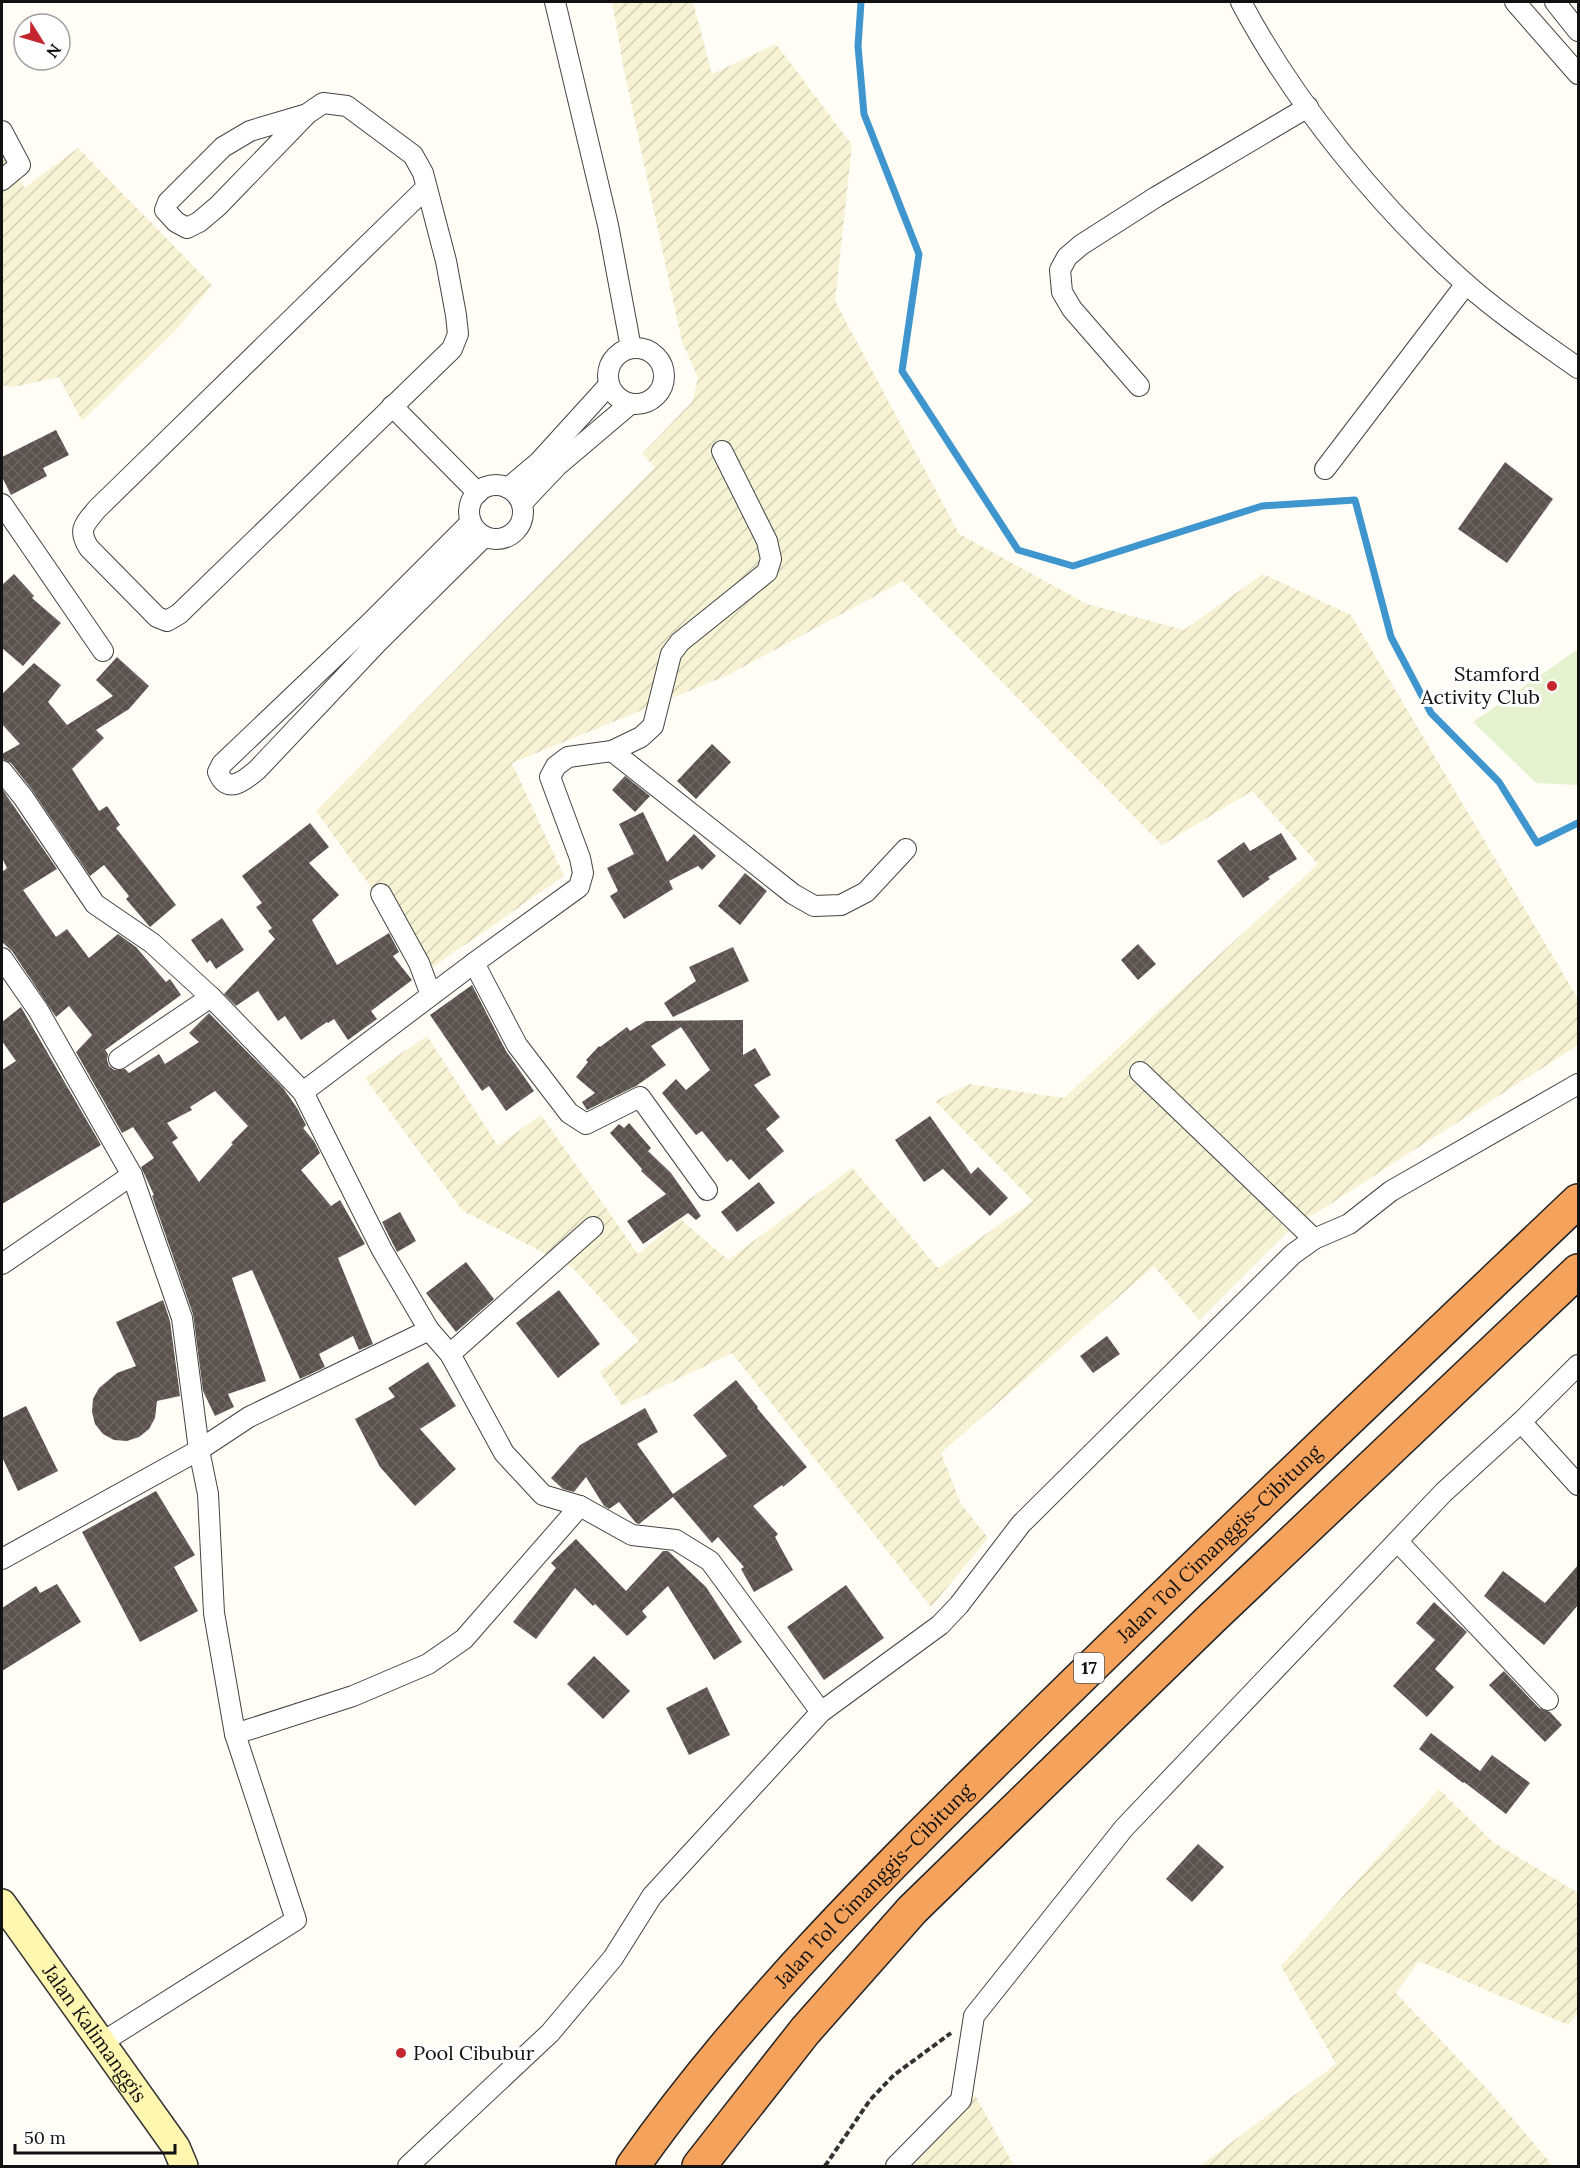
<svg xmlns="http://www.w3.org/2000/svg" width="1580" height="2168" font-family="Lora,serif">
  <defs>
    <pattern id="farmland-furrows" width="10" height="10" patternUnits="userSpaceOnUse" patternTransform="scale(1.5)"><rect width="10" height="10" fill="#f6f3d4"/><path d="M-1 1l2-2M0 10L10 0M9 11l2-2" fill="none" stroke="#d2cfb5"/></pattern>
    <pattern id="building-cross-hatch" width="8" height="8" patternUnits="userSpaceOnUse" patternTransform="scale(1.5)"><rect width="8" height="8" fill="#5a524d"/><path d="M0 0l8 8M0 8l8-8" fill="none" stroke="#6d6662"/></pattern>
  </defs>
  <rect width="100%" height="100%" fill="#fffdf5"/>
  <g fill="url(#farmland-furrows)">
    <path d="M612,2H693L712,74L776,44L852,145L835,301L959,534L1087,604L1184,630L1263,574L1351,615L1578,999V1045L1288,1231L1199,1320L1154,1266L941,1453L961,1504L988,1538L931,1607L732,1353L622,1406L600,1372L639,1341L573,1268L463,1211L365,1078L427,1036L498,1146L541,1115L638,1254L680,1219L728,1260L852,1168L938,1268L1033,1201L935,1101L969,1084L1064,1098L1318,864L1252,791L1162,845L903,581L728,675L512,763L564,876L430,969L316,811L655,467L642,454L692,402L698,378L682,342L624,70Z"/>
    <path d="M2,145L24,188L78,148L212,285L177,329L82,421L59,377L13,387L2,385Z"/>
    <path d="M1439,1789L1493,1842L1578,1893V2013L1568,2025L1419,1961L1396,1993L1491,2093L1553,2166H1200L1336,2064L1281,1966Z"/>
    <path d="M975,2095L1014,2166H912Z"/>
  </g>
  <path fill="#e6f2cf" d="M1578,649V785L1536,783L1473,722Z"/>
  <g fill="none" stroke-linecap="round" stroke-linejoin="round">
    <path stroke="#3f96cf" stroke-width="7" d="M861,2L858,46L864,114L919,254L902,371L1018,550L1073,566L1262,506L1355,500L1391,637L1431,713L1499,782L1537,843L1578,823"/>
  </g>
  <g fill="url(#building-cross-hatch)" fill-rule="evenodd">
    <path d="M56,430L69,455L43,468L47,476L11,495L2,477V457Z"/>
    <path d="M1505,462L1553,499L1507,563L1458,529Z"/>
    <path d="M14,574L34,596L32,598L61,623L23,666L2,648V585Z"/>
    <path d="M117,657L149,686L129,709L96,730L104,738L72,769L99,811L107,806L120,825L116,828L176,905L150,927L126,899L129,896L104,865L90,876L32,790L11,763L2,759V754L20,744L2,724V694L34,663L61,685L48,702L67,725L113,696L96,680Z"/>
    <path d="M712,744L731,762L696,799L677,781Z"/>
    <path d="M625,776L650,796L635,812L612,790Z"/>
    <path d="M2,789L57,869L23,890L56,937L67,929L89,958L118,934L136,947L166,982L170,979L181,995L105,1050L108,1054L107,1060L109,1066L114,1070L125,1069L129,1073L159,1054L165,1064L199,1042L189,1033L209,1013L283,1088L297,1108L306,1125L303,1128L314,1141L320,1153L301,1170L331,1206L340,1200L365,1244L338,1258L373,1344L359,1350L353,1336L319,1354L325,1367L300,1379L252,1270L232,1278L266,1381L228,1394L234,1407L215,1416L203,1391L193,1314L152,1196L154,1195L141,1167L154,1158L133,1127L122,1133L76,1052L92,1035L69,1006L56,1017L12,951L2,942V872L7,868L2,858ZM215,1091L248,1126L231,1143L233,1144L199,1182L172,1142L178,1138L167,1123L192,1110L190,1107Z"/>
    <path d="M643,812L667,862L694,834L716,856L702,870L698,866L669,881L673,889L624,919L610,896L618,891L607,868L634,854L619,824Z"/>
    <path d="M310,823L329,847L309,863L339,895L312,920L337,965L389,933L399,952L393,956L412,980L371,1011L377,1019L348,1040L334,1019L328,1023L327,1022L301,1040L285,1016L278,1021L258,991L236,1006L224,994L275,939L268,931L272,928L256,907L262,903L242,876Z"/>
    <path d="M1281,833L1297,859L1268,877L1270,879L1243,898L1217,861L1244,842L1250,851Z"/>
    <path d="M745,873L767,891L740,925L718,906Z"/>
    <path d="M222,918L244,950L216,969L210,960L207,963L191,940Z"/>
    <path d="M1138,944L1156,964L1138,980L1121,960Z"/>
    <path d="M733,947L749,981L673,1017L664,1003L696,981L689,967Z"/>
    <path d="M472,985L506,1051L534,1091L506,1111L489,1086L482,1091L430,1015Z"/>
    <path d="M21,1007L101,1145L2,1204V1070L16,1061L2,1041V1022Z"/>
    <path d="M743,1020V1055L755,1048L771,1075L754,1085L780,1117L766,1129L784,1151L749,1180L731,1159L727,1162L702,1131L696,1135L662,1093L676,1079L686,1090L710,1070L681,1027L651,1046L666,1065L636,1086L587,1110L582,1102L595,1093L576,1077L588,1062L586,1060L599,1046L600,1047L627,1027L630,1031L646,1021Z"/>
    <path d="M930,1116L971,1174L978,1167L1008,1198L990,1216L943,1169L924,1182L895,1140Z"/>
    <path d="M629,1123L651,1148L648,1151L671,1173L701,1216L696,1220L688,1213L643,1244L627,1221L666,1194L641,1171L642,1169L610,1133L619,1124L624,1128Z"/>
    <path d="M759,1182L775,1203L737,1232L721,1212Z"/>
    <path d="M400,1212L416,1241L397,1252L382,1222Z"/>
    <path d="M466,1262L494,1299L456,1332L426,1293Z"/>
    <path d="M559,1290L600,1344L558,1378L516,1323Z"/>
    <path d="M163,1300L170,1321L180,1396L157,1401L155,1418L149,1429L139,1437L127,1441L114,1440L103,1434L95,1424L92,1412L93,1399L99,1388L117,1373L136,1366L116,1322Z"/>
    <path d="M1107,1336L1120,1354L1093,1373L1080,1356Z"/>
    <path d="M428,1362L456,1406L420,1429L456,1469L415,1506L380,1467L355,1419L395,1397L388,1388Z"/>
    <path d="M736,1380L758,1407L757,1408L807,1467L783,1487L782,1485L753,1506L778,1534L775,1537L793,1570L754,1592L741,1569L744,1567L718,1537L712,1543L673,1497L639,1524L636,1523L619,1502L609,1509L604,1506L586,1477L574,1492L563,1489L551,1478L580,1445L645,1408L658,1432L637,1444L673,1494L727,1456L693,1415Z"/>
    <path d="M26,1406L58,1471L18,1491L2,1457V1418Z"/>
    <path d="M156,1491L195,1555L174,1567L198,1611L140,1642L82,1532Z"/>
    <path d="M576,1539L626,1591L663,1551H668L706,1587L742,1642L714,1660L668,1586L642,1611L647,1617L627,1636L595,1604L593,1606L575,1588L536,1639L513,1622L556,1568L551,1563Z"/>
    <path d="M1578,1565V1605L1544,1645L1484,1596L1503,1571L1545,1603Z"/>
    <path d="M57,1584L81,1622L2,1671V1608L36,1586L40,1593Z"/>
    <path d="M846,1585L884,1638L824,1680L787,1627Z"/>
    <path d="M1434,1602L1467,1632L1435,1669L1454,1687L1427,1717L1393,1686L1435,1640L1416,1623Z"/>
    <path d="M594,1656L630,1691L603,1719L567,1684Z"/>
    <path d="M1504,1671L1539,1708L1550,1712L1562,1725L1545,1742L1489,1685Z"/>
    <path d="M707,1687L730,1735L689,1755L666,1708Z"/>
    <path d="M1431,1733L1480,1771L1492,1755L1530,1783L1506,1814L1464,1782L1463,1783L1419,1749Z"/>
    <path d="M1198,1844L1224,1867L1192,1902L1166,1879Z"/>
  </g>
  <g fill="none" stroke-linecap="round" stroke-linejoin="round">
    <defs>
      <g id="minor">
        <path d="M555,2L608,225L631,348"/>
        <path d="M1241,2C1294,102 1379,207 1465,283C1500,314 1540,341 1578,368"/>
        <path d="M1515,2L1578,74"/>
        <path d="M1555,2L1578,31"/>
        <path d="M307,114L250,131L223,147L168,202L165,210L176,222L187,228L199,222L218,206L307,114L323,103L347,106L413,155L423,173L446,261L456,315L458,334L452,349L179,614L167,621L157,617L89,548C77,529 85,524 97,509L426,188"/>
        <path d="M2,131L20,165L2,180"/>
        <circle cx="636" cy="376" r="28"/>
        <path d="M1139,386L1072,309L1062,292L1060,270L1067,257L1081,245L1156,197L1308,107"/>
        <path d="M392,406L478,493"/>
        <path d="M1325,469L1466,284"/>
        <circle cx="496" cy="512" r="27"/>
        <path d="M508,488L539,462L608,386"/>
        <path d="M522,503L558,465L630,404"/>
        <path d="M2,504L103,651"/>
        <path d="M471,522L367,626L222,764L218,772C227,796 245,780 257,770L378,642L484,537"/>
        <path d="M612,751L793,894L814,906L841,905L866,892L906,849"/>
        <path d="M2,771L23,797L95,904L152,943L211,997L303,1092L382,1250L429,1330L450,1354L504,1453L543,1495L580,1506L632,1535L676,1540L710,1561L821,1712"/>
        <path d="M381,894L419,963L431,995"/>
        <path d="M2,958L38,1010L132,1175L182,1318L199,1450L208,1494L214,1613L235,1734"/>
        <path d="M474,963L517,1045L569,1113L586,1124L640,1097L707,1190"/>
        <path d="M119,1059L211,997"/>
        <path d="M1140,1072L1314,1239"/>
        <path d="M303,1092L474,963L579,887L583,873L580,858L550,777L556,766L568,757L612,751L641,737L653,726L671,654L680,642L767,572L771,559L767,541L722,451"/>
        <path d="M2,1264L132,1175"/>
        <path d="M450,1354L593,1227"/>
        <path d="M1521,1422L1578,1485"/>
        <path d="M1398,1542L1548,1700"/>
        <path d="M2,1559L199,1450L249,1417L429,1330"/>
        <path d="M101,2043L296,1920L235,1734L353,1696L428,1664L464,1639L580,1506"/>
        <path d="M408,2166L550,2033L613,1958L652,1896L821,1712L940,1625L959,1605L1021,1524L1293,1254L1314,1239L1349,1224L1391,1191L1578,1084"/>
        <path d="M896,2166L961,2100L974,2016L1124,1828L1444,1492L1521,1422L1578,1365"/>
      </g>
      <g id="secondary">
        <path id="s1" d="M2,1903L176,2147L184,2166"/>
      </g>
      <g id="motorway">
        <path id="s2" d="M633,2166C746,2005 889,1866 1029,1728C1210,1550 1394,1376 1578,1201"/>
        <path d="M699,2166L805,2031L912,1910L1212,1618L1578,1271"/>
      </g>
    </defs>
    <use href="#minor" stroke="#444" stroke-width="22"/>
    <use href="#secondary" stroke="#333" stroke-width="30"/>
    <use href="#motorway" stroke="#222" stroke-width="36"/>
    <path stroke="#333" stroke-width="4" stroke-dasharray="6 3" stroke-linecap="butt" d="M825,2166L870,2100L894,2075L951,2033"/>
    <use href="#minor" stroke="#fff" stroke-width="20"/>
    <use href="#secondary" stroke="#fff6b0" stroke-width="27"/>
    <use href="#motorway" stroke="#f5a25d" stroke-width="33"/>
  </g>
  <g fill="#c4262e" stroke="#fff" stroke-width="2">
    <circle cx="1552" cy="686" r="6"/>
    <circle cx="401" cy="2053" r="6"/>
  </g>
  <g text-anchor="middle" stroke-width="6" stroke-linejoin="round" paint-order="stroke">
    <rect fill="#fff" stroke="#585858" stroke-width="1.5" x="1074" y="1653" width="30" height="30" rx="4.5"/>
    <g font-size="18" font-weight="bold" fill="#111">
      <text x="1089" y="1674">17</text>
    </g>
    <g font-size="20" fill="#111" stroke="#fff" text-anchor="end">
      <text x="1540" y="681">Stamford<tspan x="1540" dy="23">Activity Club</tspan></text>
      <text x="413" y="2060" text-anchor="start">Pool Cibubur</text>
    </g>
    <g font-size="20" fill="#111" stroke="#fff">
      <text dy="7" stroke="none"><textPath href="#s2" startOffset="856">Jalan Tol Cimanggis–Cibitung</textPath></text>
      <text dy="7" stroke="none"><textPath href="#s2" startOffset="370">Jalan Tol Cimanggis–Cibitung</textPath></text>
      <text dy="7" stroke="none"><textPath href="#s1" startOffset="160">Jalan Kalimanggis</textPath></text>
    </g>
  </g>
  <rect width="1580" height="2168" fill="none" stroke="#111111" stroke-width="6"/>
  <g transform="translate(42 42) rotate(127)"><circle r="28" fill="#ffffff" stroke="#a0a0a0" stroke-width="1.5"/>
  <path d="M0-4.5L10 22L0 15L-10 22Z" fill="#c4262e"/>
  <text y="-9" font-size="16" font-weight="bold" text-anchor="middle" fill="#111111">N</text>
  </g>
  <path d="M15 2144v9h160v-9" fill="none" stroke="#111111" stroke-width="3"/>
  <text x="24" y="2144" font-size="18" fill="#111111" stroke="#ffffff" stroke-width="4.5" paint-order="stroke">50 m</text>
</svg>
